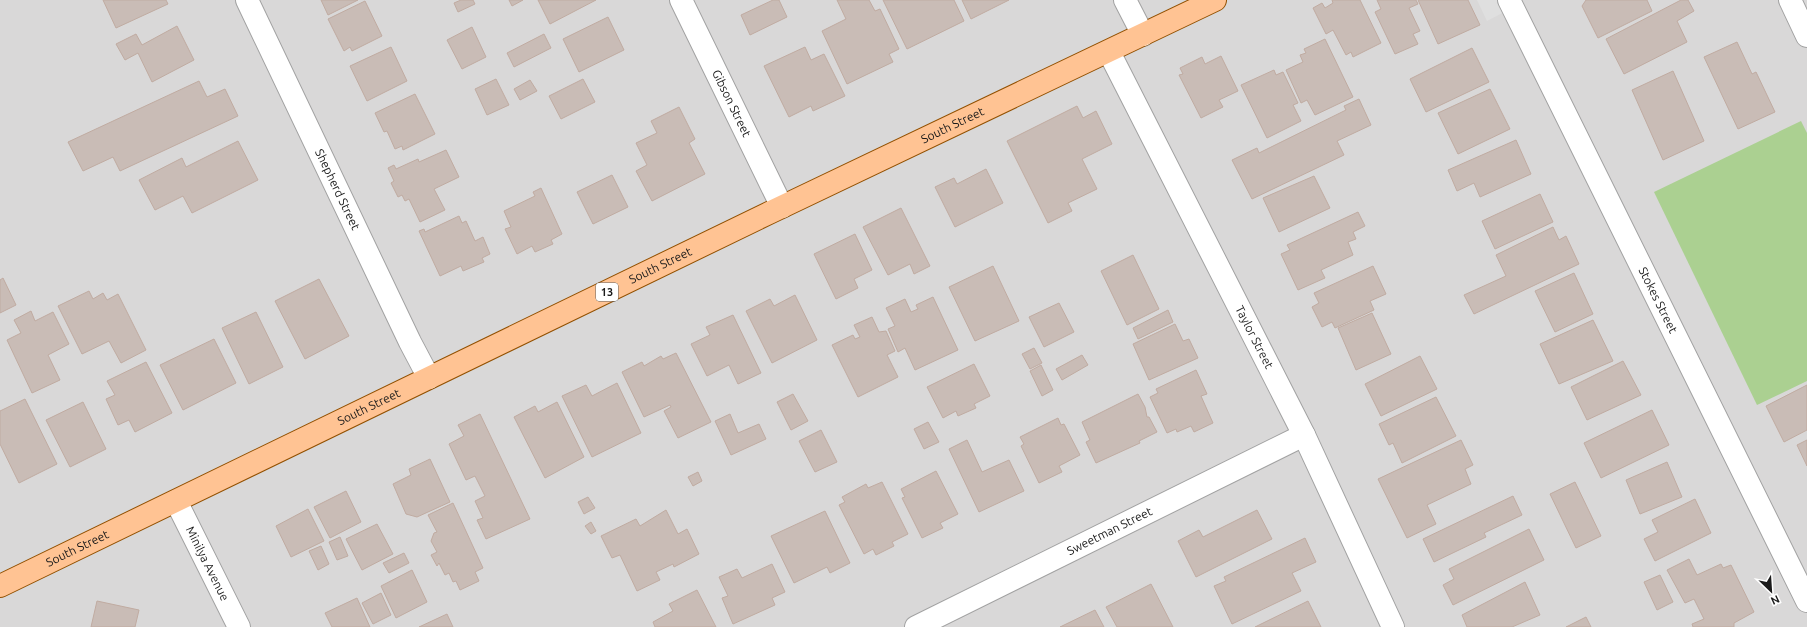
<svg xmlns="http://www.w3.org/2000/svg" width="1807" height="627" font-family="Ubuntu,sans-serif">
  <rect width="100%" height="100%" fill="#ede7df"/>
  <rect fill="#d9d8d8" x="0" y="0" width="1807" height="627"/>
  <path fill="#abd091" d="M1801,121L1807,133V381L1757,405L1654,192Z"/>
  <path fill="#dfdfdf" d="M1477,0H1503L1508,10L1487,21Z"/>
  <g fill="#c9bcb6" stroke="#c0aba1">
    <path d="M103,0H166L168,4L116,28Z"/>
    <path d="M321,0H358L328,15Z"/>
    <path d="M461,0H473L475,4L458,12L454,3Z"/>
    <path d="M509,0H523L512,6Z"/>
    <path d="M538,0H596L550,24Z"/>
    <path d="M773,0H779L787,17L750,35L741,15Z"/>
    <path d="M837,0H869L875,11L880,9L899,49L889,54L893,62L847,84L822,31L846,19Z"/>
    <path d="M883,0H954L964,21L907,49Z"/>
    <path d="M962,0H1009L971,19Z"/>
    <path d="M1332,0H1360L1381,43L1353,57L1351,52L1346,55L1333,30L1326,34L1313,8L1322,3L1325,8L1333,3Z"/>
    <path d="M1377,0H1416L1418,4L1409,8L1420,31L1413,34L1418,44L1395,54L1375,12L1381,9Z"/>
    <path d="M1418,0H1468L1480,25L1438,44Z"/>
    <path d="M1586,0H1647L1652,11L1598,38L1582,6Z"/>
    <path d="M1681,0H1688L1694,11L1677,21L1687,42L1624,74L1606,39Z"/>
    <path d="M365,1L382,36L352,51L350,47L344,51L328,19Z"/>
    <path d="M608,17L624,50L579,72L563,39Z"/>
    <path d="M177,26L194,60L152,82L138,53L125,60L116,44L136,34L142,45Z"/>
    <path d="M472,27L486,57L462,69L447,40Z"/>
    <path d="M544,34L551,48L514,67L507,53Z"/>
    <path d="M1325,39L1353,97L1315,115L1307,100L1301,103L1286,70L1303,62L1300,55L1306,53L1304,49Z"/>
    <path d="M1737,42L1752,74L1756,72L1775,112L1738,129L1704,57Z"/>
    <path d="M391,47L407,81L367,101L350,66Z"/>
    <path d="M805,47L811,60L824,54L845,96L813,111L811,106L789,117L764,66Z"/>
    <path d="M1472,48L1489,82L1426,112L1410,79Z"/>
    <path d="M1221,56L1238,91L1219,100L1223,107L1201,118L1179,75L1183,74L1180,68L1202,57L1205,64Z"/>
    <path d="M1274,70L1276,75L1283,72L1298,103L1293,105L1301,121L1267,138L1241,85Z"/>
    <path d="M1673,71L1704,141L1663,160L1632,90Z"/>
    <path d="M496,79L509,105L487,115L475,89Z"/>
    <path d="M583,79L595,102L561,119L549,96Z"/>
    <path d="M530,80L537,91L520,100L514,89Z"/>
    <path d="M199,81L207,97L225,89L238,116L120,171L113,157L83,171L68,142Z"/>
    <path d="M1490,89L1510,129L1458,154L1438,113Z"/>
    <path d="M415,94L435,134L403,150L402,146L395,149L387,131L384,132L375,113Z"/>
    <path d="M1359,99L1371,125L1337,141L1344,155L1252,199L1232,160L1257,148L1259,153L1346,110L1344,106Z"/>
    <path d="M1077,106L1083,118L1096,111L1112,144L1082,159L1097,189L1068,203L1072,211L1048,223L1007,141Z"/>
    <path d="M679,107L695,139L689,143L705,174L652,201L636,171L647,165L636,143L657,133L651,121Z"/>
    <path d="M1516,140L1531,174L1480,197L1474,183L1457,191L1448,170Z"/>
    <path d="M238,141L258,180L192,213L183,196L155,210L139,180L182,158L186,167Z"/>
    <path d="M446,150L459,177L434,189L445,210L420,222L409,199L405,201L402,195L398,197L391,183L394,181L388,168L394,165L396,169L418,159L419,162Z"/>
    <path d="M986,169L1003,203L955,227L935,187L954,178L957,184Z"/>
    <path d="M612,175L628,207L593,224L577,192Z"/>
    <path d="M1314,176L1330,208L1279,232L1263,198Z"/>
    <path d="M541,188L562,234L551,240L553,244L535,252L532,246L517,254L505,229L511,227L504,211L535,196L533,192Z"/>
    <path d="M1540,194L1553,222L1495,249L1482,221Z"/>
    <path d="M901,208L930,266L914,274L910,264L888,275L863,227Z"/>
    <path d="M1358,212L1365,226L1353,232L1356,239L1348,242L1353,255L1321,270L1325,278L1298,290L1281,254L1290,250L1287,245Z"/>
    <path d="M459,216L462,223L466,221L475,241L483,237L490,254L482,258L484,262L463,271L461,266L440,276L419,231L424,229L425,232Z"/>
    <path d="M1553,227L1559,240L1566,236L1579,264L1474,314L1464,295L1506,276L1496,255Z"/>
    <path d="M855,234L872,270L854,279L858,288L836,299L814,254Z"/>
    <path d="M1133,255L1159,309L1127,325L1101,271Z"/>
    <path d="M993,266L1019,321L975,341L949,287Z"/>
    <path d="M1373,266L1386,294L1370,301L1374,310L1335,328L1332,322L1322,327L1312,307L1319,303L1314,293Z"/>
    <path d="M1574,273L1593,314L1555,332L1535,291Z"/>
    <path d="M3,278L16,305L0,313V280Z"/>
    <path d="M319,279L349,336L305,359L275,301Z"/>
    <path d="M89,291L93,299L103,293L107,300L118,294L146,350L121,363L109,341L82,354L58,306Z"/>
    <path d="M795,295L817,340L772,363L746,311L770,299L774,306Z"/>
    <path d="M933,297L958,350L915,370L905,348L898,352L888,329L895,326L886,308L905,299L911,312L918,309L916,305Z"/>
    <path d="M1059,303L1074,332L1044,347L1029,317Z"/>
    <path d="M1168,310L1173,322L1138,339L1133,328Z"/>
    <path d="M31,311L35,321L53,312L69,344L48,355L60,380L32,393L7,340L21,333L14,320Z"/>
    <path d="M256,312L283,367L249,384L222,328Z"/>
    <path d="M1372,313L1391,354L1356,370L1338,328Z"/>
    <path d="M733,315L761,373L738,384L729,365L707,376L691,344L710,335L706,327Z"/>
    <path d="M872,317L879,332L886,331L895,351L887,355L898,377L858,397L832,345L853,335L855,339L860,337L854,325Z"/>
    <path d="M1593,320L1613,361L1559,384L1540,344Z"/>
    <path d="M1175,324L1183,341L1189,339L1198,358L1149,380L1133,344Z"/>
    <path d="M214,339L236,383L183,410L160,365Z"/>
    <path d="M1034,348L1042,363L1030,369L1022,354Z"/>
    <path d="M676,353L711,422L678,438L664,411L671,407L670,405L644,417L622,372L642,362L644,366L661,356L663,359Z"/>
    <path d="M1082,355L1088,365L1062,380L1056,369Z"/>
    <path d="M1420,356L1437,389L1381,416L1365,384Z"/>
    <path d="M1623,361L1641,395L1587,420L1571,387Z"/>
    <path d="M146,362L172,413L135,432L129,420L118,425L106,399L115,395L107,381Z"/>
    <path d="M974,364L990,396L974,404L976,408L958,416L956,411L943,418L927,387Z"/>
    <path d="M1041,365L1053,390L1042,396L1030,371Z"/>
    <path d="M1196,370L1207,394L1201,396L1213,423L1194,432L1191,426L1177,432L1176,429L1167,433L1150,397L1158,393L1156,389Z"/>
    <path d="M617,383L641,433L592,457L562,396L586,385L592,396Z"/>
    <path d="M1807,385V430L1784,442L1766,406Z"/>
    <path d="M793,394L808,421L791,430L777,402Z"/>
    <path d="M1138,394L1145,407L1147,417H1149L1157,432L1139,441L1140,443L1096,463L1086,442L1090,440L1082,422Z"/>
    <path d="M1436,397L1456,436L1402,463L1393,443L1389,445L1379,424Z"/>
    <path d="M25,399L57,464L19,483L0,444V411Z"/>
    <path d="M83,402L106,449L70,467L46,420Z"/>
    <path d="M557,402L584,457L545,478L514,417L535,406L538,412Z"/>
    <path d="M1652,410L1669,445L1601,478L1584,443Z"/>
    <path d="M480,414L530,519L486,539L477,520L483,518L475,501L485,496L475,476L466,480L449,444L464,436L458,425Z"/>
    <path d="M730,414L738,433L759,424L766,439L731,455L715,421Z"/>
    <path d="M1058,418L1061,425L1064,424L1080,455L1059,466L1062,472L1039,483L1021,446L1024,444L1020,437Z"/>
    <path d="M928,422L939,442L924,449L914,429Z"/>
    <path d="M821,430L837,462L815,472L799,441Z"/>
    <path d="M967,440L982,472L1009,460L1024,491L979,512L949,449Z"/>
    <path d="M1461,440L1473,465L1465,469L1471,484L1427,505L1436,524L1407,538L1378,479Z"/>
    <path d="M1807,440V466L1797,445Z"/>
    <path d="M430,459L450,502L417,517L406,514L393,484L411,475L409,469Z"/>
    <path d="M1667,462L1682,497L1640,514L1626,480Z"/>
    <path d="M936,471L958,514L940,523L943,528L922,538L902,498L905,497L901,489Z"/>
    <path d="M698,472L702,481L693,486L688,477Z"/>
    <path d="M882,482L908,534L892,542L894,546L876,555L873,549L864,554L839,505L845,502L842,497L866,484L868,488Z"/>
    <path d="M1575,482L1601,536L1576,548L1550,494Z"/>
    <path d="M346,491L361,522L330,538L314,507Z"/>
    <path d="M1513,496L1522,515L1484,533L1486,537L1434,562L1423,539Z"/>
    <path d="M588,497L595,508L584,514L578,502Z"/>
    <path d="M1695,499L1711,533L1655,561L1644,539L1658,532L1652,520Z"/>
    <path d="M453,503L483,568L475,572L479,581L460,590L456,581L453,582L449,573L445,575L439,563L437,566L431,555L437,552L431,541L434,533L437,532L428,515Z"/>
    <path d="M308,509L324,541L291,557L276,526Z"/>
    <path d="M666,510L678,534L687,529L699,554L674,567L673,564L656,572L660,580L637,591L620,555L612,558L601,536L636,519L640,526Z"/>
    <path d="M1257,510L1272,539L1196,577L1178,541L1199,530L1203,537Z"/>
    <path d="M825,511L850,563L830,573L827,567L794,583L771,536Z"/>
    <path d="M591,522L596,531L591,534L585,526Z"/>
    <path d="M377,524L393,554L362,570L346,539Z"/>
    <path d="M1529,529L1544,560L1453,605L1443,585L1454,579L1449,569Z"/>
    <path d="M340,537L348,556L337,560L329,542Z"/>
    <path d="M1305,538L1316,562L1292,573L1301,591L1232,624L1214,586L1226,581L1224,577Z"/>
    <path d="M321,546L329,564L318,570L309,551Z"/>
    <path d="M404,553L409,563L389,573L383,563Z"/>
    <path d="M1689,559L1697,575L1721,564L1723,568L1731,565L1754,612L1734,623V627H1693L1692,624L1704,619L1694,599L1685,603L1667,570Z"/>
    <path d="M772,564L785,592L772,598L775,605L733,624L722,598L728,596L719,577L737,569L742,578Z"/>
    <path d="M412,570L427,602L396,618L381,586Z"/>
    <path d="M1660,575L1673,602L1657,610L1644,582Z"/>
    <path d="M1525,582L1540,615L1512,627H1467L1462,615Z"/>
    <path d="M1151,584L1173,627H1117L1106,607Z"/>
    <path d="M697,590L716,627H655L653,622L673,611L669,604Z"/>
    <path d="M381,593L391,615L373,624L362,603Z"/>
    <path d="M357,598L370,627H332L325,613Z"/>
    <path d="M97,601L139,610L135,627H91Z"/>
    <path d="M1308,601L1321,627H1255Z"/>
    <path d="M1095,610L1104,627H1060Z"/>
    <path d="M447,614L453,627H419Z"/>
    <path d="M1586,617L1591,627H1566Z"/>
  </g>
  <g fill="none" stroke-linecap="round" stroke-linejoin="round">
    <defs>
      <g id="minor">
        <path id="s1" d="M247,0L410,342L429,378"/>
        <path id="s2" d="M681,0L782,207"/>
        <path d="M1125,0L1143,35"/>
        <path id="s3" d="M1509,0L1807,601"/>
        <path d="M1790,0L1807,36"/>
        <path id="s4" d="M1109,52L1304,435L1393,627"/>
        <path id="s5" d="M176,501L239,627"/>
        <path id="s6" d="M916,627L1304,435"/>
      </g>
      <g id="major">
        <path id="s7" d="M0,586L769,213L1215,0"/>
      </g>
    </defs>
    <use href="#minor" stroke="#a2a2a2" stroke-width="24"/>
    <use href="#major" stroke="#925000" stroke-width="24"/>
    <use href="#minor" stroke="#fff" stroke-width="22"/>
    <use href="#major" stroke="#ffc393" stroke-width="22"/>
  </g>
  <g text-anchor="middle" stroke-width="3.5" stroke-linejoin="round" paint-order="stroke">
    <rect fill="#fff" stroke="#5f5f5f" stroke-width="1" x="596" y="283" width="22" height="18" rx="3"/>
    <g font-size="11" font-weight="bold" fill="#1b1b1b">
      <text x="607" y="296">13</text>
    </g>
    <g font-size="12" fill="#1b1b1b" stroke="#fff">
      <text dy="4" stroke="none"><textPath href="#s2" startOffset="115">Gibson Street</textPath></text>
      <text dy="4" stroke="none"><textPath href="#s7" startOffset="1058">South Street</textPath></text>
      <text dy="4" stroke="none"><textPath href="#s1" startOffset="210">Shepherd Street</textPath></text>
      <text dy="4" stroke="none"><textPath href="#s7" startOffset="734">South Street</textPath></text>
      <text dy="4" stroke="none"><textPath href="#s3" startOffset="335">Stokes Street</textPath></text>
      <text dy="4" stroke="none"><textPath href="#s4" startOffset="320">Taylor Street</textPath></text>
      <text dy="4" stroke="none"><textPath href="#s7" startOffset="410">South Street</textPath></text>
      <text dy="4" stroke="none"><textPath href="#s6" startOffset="216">Sweetman Street</textPath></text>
      <text dy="4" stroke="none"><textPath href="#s7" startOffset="86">South Street</textPath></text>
      <text dy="4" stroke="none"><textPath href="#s5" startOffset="70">Minilya Avenue</textPath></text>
    </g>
  </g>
  <g transform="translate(1771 591) rotate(155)" stroke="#ffffff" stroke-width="3" paint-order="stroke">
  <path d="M0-3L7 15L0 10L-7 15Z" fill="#1b1b1b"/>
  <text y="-6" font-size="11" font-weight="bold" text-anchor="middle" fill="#1b1b1b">N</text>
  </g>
</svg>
